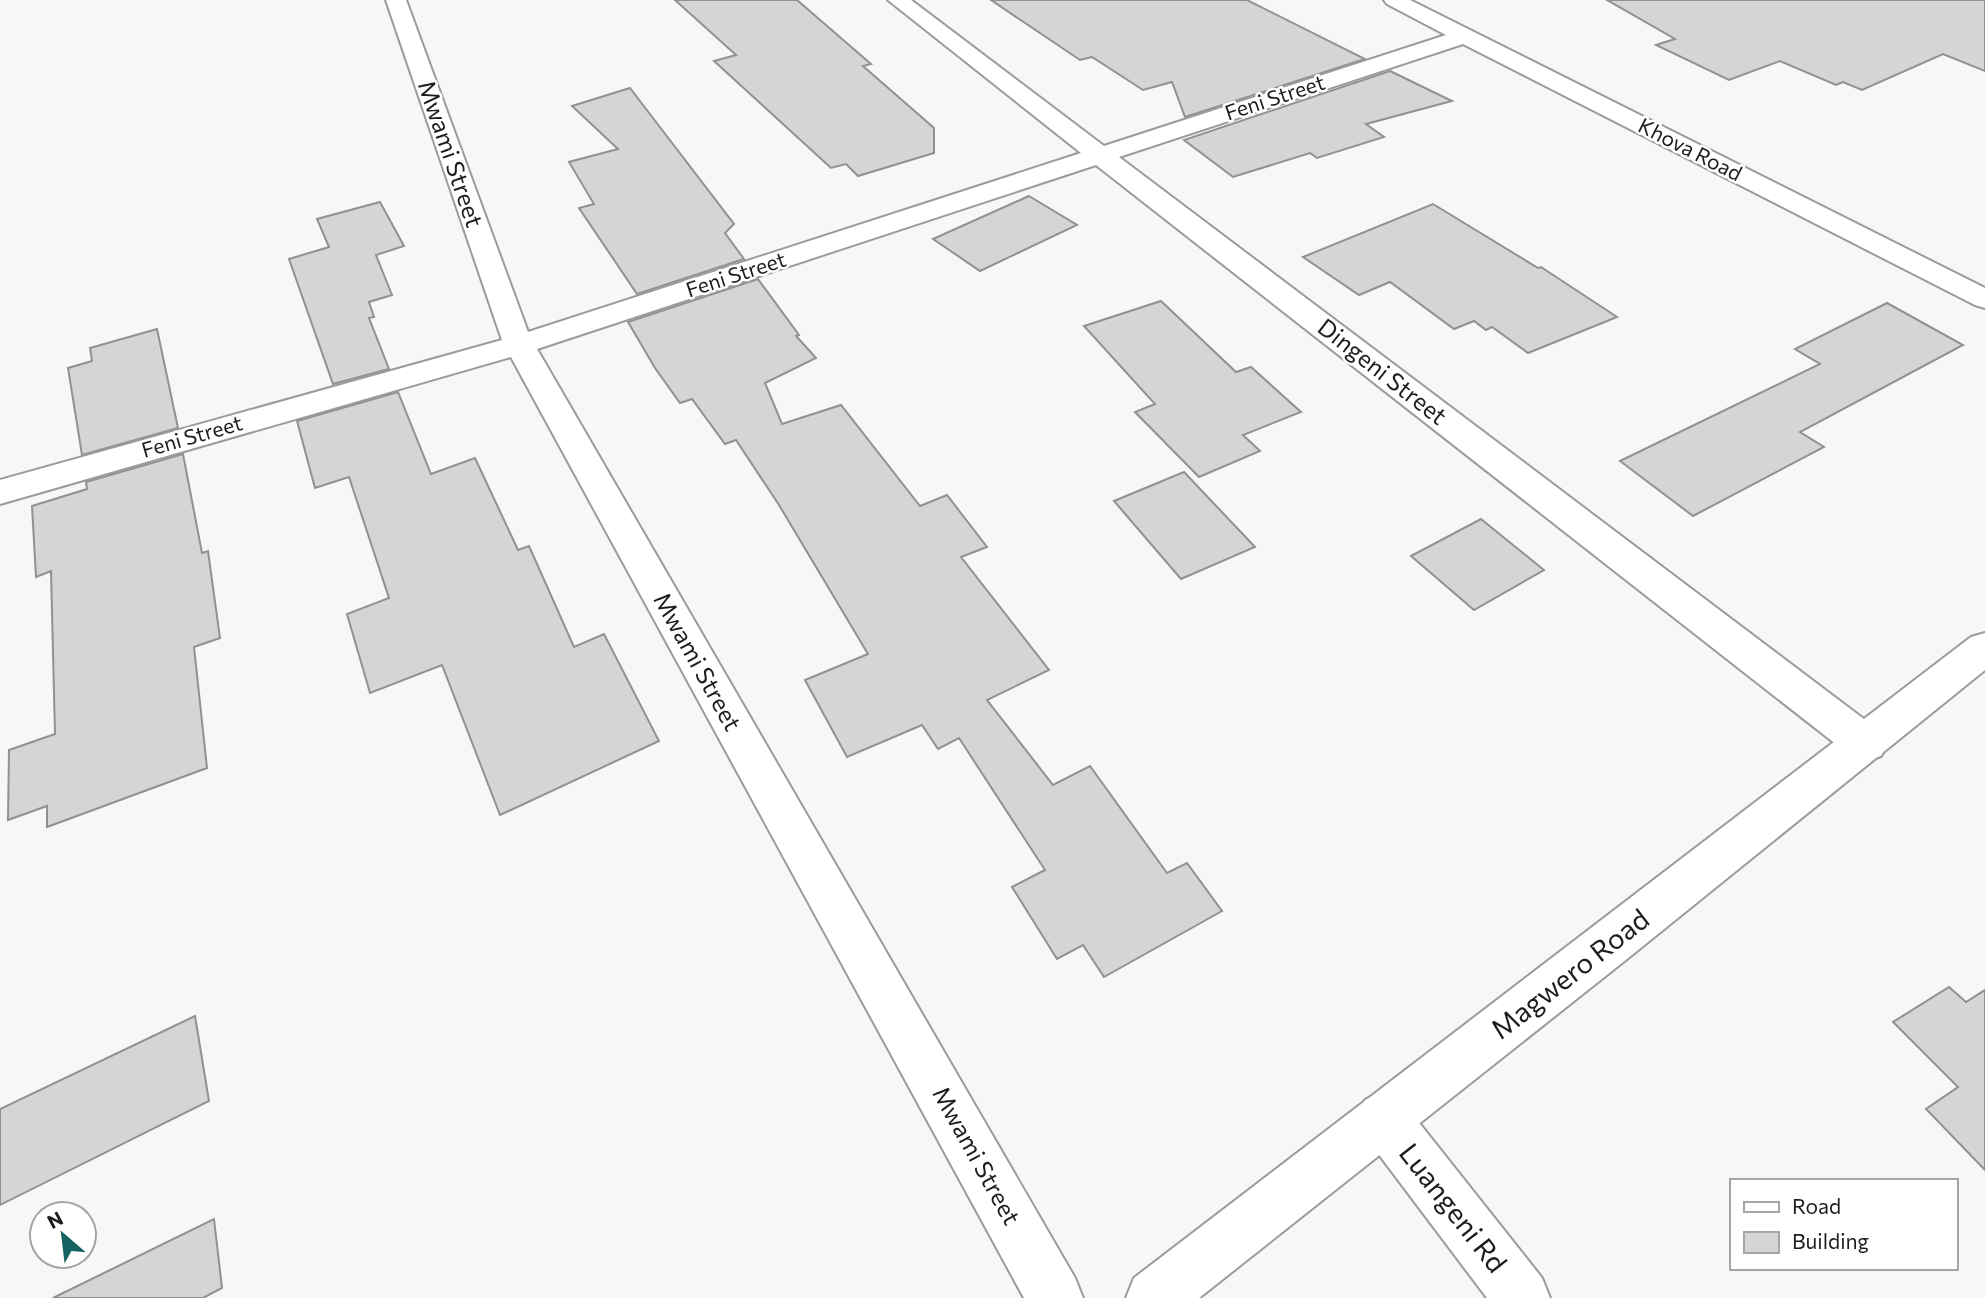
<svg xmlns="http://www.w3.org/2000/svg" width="1985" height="1298" font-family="Commissioner,sans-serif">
  <rect width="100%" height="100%" fill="#f7f7f9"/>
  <g fill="#d5d4d6" stroke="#919092" stroke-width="2">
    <path d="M675,0H797L871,64L863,66L934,128V153L858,176L846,164L831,168L714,61L736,55Z"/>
    <path d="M991,0H1247L1365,59L1185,117L1172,82L1143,90L1092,57L1080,60Z"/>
    <path d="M1607,0H1985V71L1943,54L1862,90L1843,82L1836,85L1780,61L1729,80L1656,45L1675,39Z"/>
    <path d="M1390,71L1452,101L1366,124L1384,137L1317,158L1310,153L1233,177L1184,140Z"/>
    <path d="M630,88L734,224L725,233L744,259L637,294L579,208L594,204L569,162L618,149L572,106Z"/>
    <path d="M1029,196L1077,225L980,271L933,239Z"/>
    <path d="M380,202L404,246L376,255L392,295L369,302L374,317L369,318L389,369L333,384L289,259L329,247L317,219Z"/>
    <path d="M1433,204L1538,268L1541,267L1617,317L1528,353L1492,327L1486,330L1474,321L1454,329L1390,282L1359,295L1303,257Z"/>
    <path d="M758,279L799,335L796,336L816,358L765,383L782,424L841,405L920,506L947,495L987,547L961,557L1049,670L987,700L1053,785L1090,766L1167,873L1187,863L1222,911L1104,977L1083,945L1057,959L1012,887L1045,870L959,738L938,749L922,725L847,757L805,680L868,654L779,505L736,440L725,444L692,399L680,403L655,368L628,322Z"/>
    <path d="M1161,301L1236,372L1251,367L1301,412L1243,435L1260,451L1199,477L1135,412L1155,404L1084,326Z"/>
    <path d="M1887,303L1963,345L1800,432L1824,447L1693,516L1620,461L1820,364L1795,349Z"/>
    <path d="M157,329L178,428L82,455L68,368L92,361L90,348Z"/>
    <path d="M398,392L431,474L475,458L518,550L529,546L574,647L604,634L659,741L500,815L442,665L370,693L347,614L389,598L349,477L315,488L297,421Z"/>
    <path d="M183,454L202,553L208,551L220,638L194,647L207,768L47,827V806L8,820L9,750L55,734L51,571L36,577L32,506L87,489L86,482Z"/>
    <path d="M1184,472L1255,547L1181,579L1114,501Z"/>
    <path d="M1481,519L1544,570L1474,610L1411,556Z"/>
    <path d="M1949,987L1966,1002L1985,990V1170L1926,1109L1958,1087L1893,1022Z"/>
    <path d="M195,1016L209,1101L0,1205V1109Z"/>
    <path d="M214,1219L222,1288L203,1298H53Z"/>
  </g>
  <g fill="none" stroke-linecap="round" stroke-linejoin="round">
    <defs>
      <g id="street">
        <path d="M386,0H406L528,332L1081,153L888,0H911L1104,146L1446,35L1387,4L1384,0H1410L1985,288V308L1975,305L1463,44L1119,157L1881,732L1887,744L1881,756L1866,761L1851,756L1096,165L537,349L1075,1278L1083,1298H1024L511,357L0,504V480L502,340Z"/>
        <path d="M1383,1092L1401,1100L1542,1278L1550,1298H1487L1365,1136L1357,1118L1365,1100Z"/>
      </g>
      <path id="secondary" d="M1985,633V670L1627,959L1199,1298H1126L1134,1278L1971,637Z"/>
    </defs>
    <use href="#street" stroke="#9b9b9d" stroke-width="4"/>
    <use href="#secondary" stroke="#9b9b9d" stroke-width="4"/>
    <use href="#street" fill="#fff" fill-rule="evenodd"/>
    <use href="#secondary" fill="#fff" fill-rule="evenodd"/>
  </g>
  <g text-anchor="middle" stroke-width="5" stroke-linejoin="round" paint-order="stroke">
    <g font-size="21" fill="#1d1d1e" stroke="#fff">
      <text transform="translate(1275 98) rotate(-18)" y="7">Feni Street</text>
      <text transform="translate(1690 150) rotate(27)" y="7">Khova Road</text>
      <text transform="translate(736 275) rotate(-18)" y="7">Feni Street</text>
      <text transform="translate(192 437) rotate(-16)" y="7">Feni Street</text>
    </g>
    <g font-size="24" fill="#1d1d1e" stroke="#fff">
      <text transform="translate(450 154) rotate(71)" y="8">Mwami Street</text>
      <text transform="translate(1382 372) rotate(38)" y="8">Dingeni Street</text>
      <text transform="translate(697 662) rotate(61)" y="8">Mwami Street</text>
      <text transform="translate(976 1156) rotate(61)" y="8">Mwami Street</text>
    </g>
    <g font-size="28" fill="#1d1d1e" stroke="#fff">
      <text transform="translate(1570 974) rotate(-38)" y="10">Magwero Road</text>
      <text transform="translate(1453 1208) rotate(52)" y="10">Luangeni Rd</text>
    </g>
  </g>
  <rect x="1730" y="1179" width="228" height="91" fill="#ffffff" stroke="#a5a5a5" stroke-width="2"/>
  <rect x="1744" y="1202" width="35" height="10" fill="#ffffff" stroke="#a5a5a5" stroke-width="2"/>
  <text x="1792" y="1214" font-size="21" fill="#1d1d1e">Road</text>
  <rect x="1744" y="1232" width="35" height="21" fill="#d5d4d6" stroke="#a5a5a5" stroke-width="2"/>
  <text x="1792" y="1249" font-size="21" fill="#1d1d1e">Building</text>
  <g transform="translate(63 1235) rotate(332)"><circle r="33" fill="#ffffff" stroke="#a5a5a5" stroke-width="2"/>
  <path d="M0-5L12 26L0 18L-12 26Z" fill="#146361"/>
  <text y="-10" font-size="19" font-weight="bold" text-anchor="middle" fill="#1d1d1e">N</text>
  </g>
</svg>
